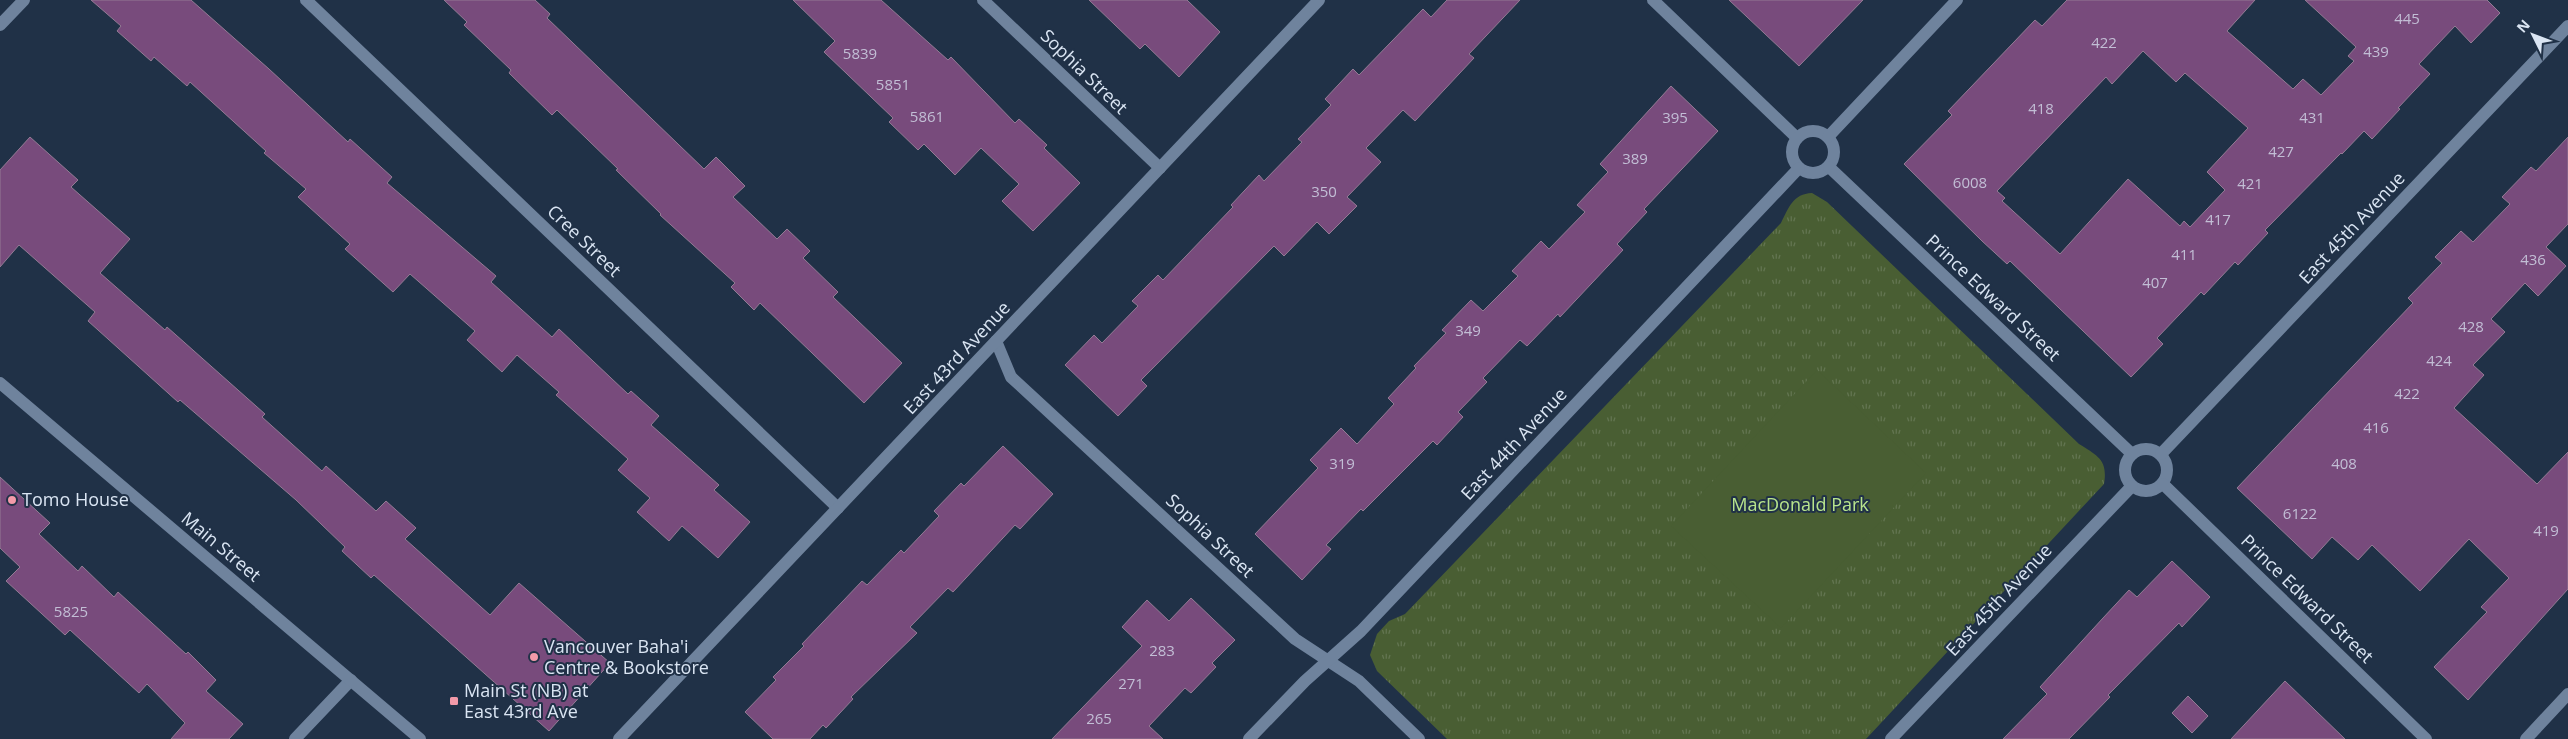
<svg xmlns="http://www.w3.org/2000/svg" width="2568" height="739" font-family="'Open Sans',sans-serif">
  <defs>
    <pattern id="grass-tufts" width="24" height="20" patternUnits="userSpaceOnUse" patternTransform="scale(1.25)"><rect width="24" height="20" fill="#495e33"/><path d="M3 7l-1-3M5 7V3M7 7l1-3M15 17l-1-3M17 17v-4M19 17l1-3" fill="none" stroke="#637551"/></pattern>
  </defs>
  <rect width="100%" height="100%" fill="#203147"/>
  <path fill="url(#grass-tufts)" d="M1812,193L1827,202L2079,444C2098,456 2108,460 2104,484L1866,739H1447L1377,671L1370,655L1377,634L1389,621L1405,614L1781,223C1789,207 1793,194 1812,193Z"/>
  <path fill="#495e33" d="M1817,370L1926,473L1781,628L1671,526Z"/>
  <g fill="#784b7c" stroke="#937b94" fill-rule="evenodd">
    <path d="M91,0H191L269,69L348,142L350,139L392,177L387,183L496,276L491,282L552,337L559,329L628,394L631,391L659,416L651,425L719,485L714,490L750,522L718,558L682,526L669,541L637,512L650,498L618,470L628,459L556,395L559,392L517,355L502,372L467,340L475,331L410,274L393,292L345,249L350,244L298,197L306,189L264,153L266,151L190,82L187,86L154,57L151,61L117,31L121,26Z"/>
    <path d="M444,0H535L550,14L547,18L704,169L716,157L745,186L733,197L777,239L787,229L810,251L803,258L838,292L833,297L902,363L864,403L760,303L754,310L731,287L735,283L660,215L661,214L616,170L618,169L557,110L552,115L509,73L511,70L464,25L467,22Z"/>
    <path d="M793,0H881L948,60L951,57L1015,123L1019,119L1047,145L1044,148L1080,183L1033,231L1002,201L1019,184L981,148L955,175L924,144L918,150L889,122L893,118L824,52L835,41Z"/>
    <path d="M1089,0H1187L1220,32L1179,77L1145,44L1140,49Z"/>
    <path d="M1447,0H1520L1469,54L1474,58L1415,121L1403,110L1366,148L1381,162L1347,197L1357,206L1329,234L1317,222L1284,256L1274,246L1141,380L1147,386L1118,416L1065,365L1094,335L1102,343L1138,306L1132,301L1158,275L1163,280L1233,207L1231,205L1259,175L1264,181L1302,142L1298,139L1331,105L1325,99L1353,69L1359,75L1423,9L1431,17Z"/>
    <path d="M1729,0H1863L1799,66Z"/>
    <path d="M2067,0H2255L2227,31L2293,89L2303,79L2321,95L2354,61L2348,56L2356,47L2305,0H2487L2500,13L2471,43L2455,26L2419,64L2430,74L2398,108L2400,109L2372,139L2364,131L2342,154L2341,153L2265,230L2268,233L2238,265L2235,262L2204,295L2201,292L2157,338L2163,344L2131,377L2010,261L2007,264L1982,241L1904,164L1952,115L1948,111L2035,20L2042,26ZM2143,51L2176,82L2185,73L2248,128L2207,172L2225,190L2190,227L2184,221L2180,226L2128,179L2060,254L2002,201L2005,198L1997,191L2106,77L2112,84Z"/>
    <path d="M1671,86L1718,131L1644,209L1647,212L1617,244L1623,250L1560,317L1558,314L1527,346L1520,340L1483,378L1487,382L1458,412L1463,417L1437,445L1433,441L1363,511L1361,509L1326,545L1331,549L1302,580L1255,534L1318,468L1310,460L1341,428L1357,444L1394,404L1388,398L1416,368L1414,366L1446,333L1442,330L1471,300L1483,311L1518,276L1512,271L1541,241L1549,249L1585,212L1577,205L1608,172L1600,164Z"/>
    <path d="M30,137L78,180L71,187L130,239L100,273L165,330L167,327L265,414L262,417L322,471L326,466L376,511L386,501L416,528L405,539L490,615L519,583L610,663L549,731L374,575L371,578L342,551L345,547L296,500L180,400L178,402L88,321L95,312L19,245L0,267V170Z"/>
    <path d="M2568,137V224L2546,247L2566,266L2538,296L2525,283L2491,319L2505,332L2473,365L2484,375L2454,408L2537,484L2568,452V589L2468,700L2434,667L2487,612L2481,607L2509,578L2469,539L2420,591L2372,545L2358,560L2332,537L2312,559L2237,488L2413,303L2408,298L2442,263L2435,257L2461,231L2473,242L2510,204L2502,197L2531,167L2536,171Z"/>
    <path d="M1003,446L1053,494L1020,529L1015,525L953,592L948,588L910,627L917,633L851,697L853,699L826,728L823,725L810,739H773L745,712L776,680L773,677L804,646L802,644L862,581L867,585L901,550L904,553L939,516L934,511L961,483L964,486Z"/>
    <path d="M0,477L50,523L39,534L78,571L82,566L114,597L118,592L186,654L188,652L216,680L206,691L243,724L229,739H171L185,723L147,684L139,693L70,630L65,635L6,581L20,567L0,548Z"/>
    <path d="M2172,561L2210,597L2182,627L2179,623L2108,695L2110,697L2069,739H2003L2047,694L2040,687L2103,618L2129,590L2137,597Z"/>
    <path d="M1191,598L1235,640L1212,663L1216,667L1191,693L1185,688L1149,726L1163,739H1052L1142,646L1122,627L1147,600L1169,621Z"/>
    <path d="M2285,681L2345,739H2231Z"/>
    <path d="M2188,696L2208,716L2192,733L2172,713Z"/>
  </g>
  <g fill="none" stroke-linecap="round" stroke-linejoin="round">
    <g stroke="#6f839d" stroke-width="12">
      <path d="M306,0L838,508"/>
      <path d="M983,0L1160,168"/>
      <path d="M1653,0L1797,138"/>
      <circle cx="1813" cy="152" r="21"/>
      <path d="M1828,137L1957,0"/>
      <path d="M1829,167L2132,454"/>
      <path d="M996,341L1011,377L1295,639L1359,681L1419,739"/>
      <circle cx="2146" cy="470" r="21"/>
      <path d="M2161,454L2568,26"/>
      <path d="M2163,484L2426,739"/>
      <path d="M295,739L351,680"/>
      <path d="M619,739L1319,0"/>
      <path d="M1249,739L1305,681L1361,631L1799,168"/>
      <path d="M1891,739L2132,486"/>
      <path d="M2526,739L2568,694"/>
    </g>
    <g stroke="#6f839d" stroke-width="12">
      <path d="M0,25L24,0"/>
      <path d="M0,383L420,739"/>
    </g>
  </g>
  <g fill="#f39aa9" stroke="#203147" stroke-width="2">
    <circle cx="12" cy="500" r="5"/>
    <circle cx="534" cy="657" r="5"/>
    <rect x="449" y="696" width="10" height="10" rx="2.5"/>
  </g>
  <g text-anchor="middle" stroke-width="4" stroke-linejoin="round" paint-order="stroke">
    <g font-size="15" fill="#c2bed5">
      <text x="2407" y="24">445</text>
      <text x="2104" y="48">422</text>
      <text x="2376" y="57">439</text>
      <text x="860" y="59">5839</text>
      <text x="893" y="90">5851</text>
      <text x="2041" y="114">418</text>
      <text x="927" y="122">5861</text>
      <text x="1675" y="123">395</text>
      <text x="2312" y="123">431</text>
      <text x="2281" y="157">427</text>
      <text x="1635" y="164">389</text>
      <text x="1970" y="188">6008</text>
      <text x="2250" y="189">421</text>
      <text x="1324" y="197">350</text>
      <text x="2218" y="225">417</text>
      <text x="2184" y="260">411</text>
      <text x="2533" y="265">436</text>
      <text x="2155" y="288">407</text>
      <text x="2471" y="332">428</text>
      <text x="1468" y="336">349</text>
      <text x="2439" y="366">424</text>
      <text x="2407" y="399">422</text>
      <text x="2376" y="433">416</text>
      <text x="1342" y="469">319</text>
      <text x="2344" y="469">408</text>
      <text x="2300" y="519">6122</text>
      <text x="2546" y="536">419</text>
      <text x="71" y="617">5825</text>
      <text x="1162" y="656">283</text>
      <text x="1131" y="689">271</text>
      <text x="1099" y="724">265</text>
    </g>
    <g font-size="18" fill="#dae5f3" stroke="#203147">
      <text transform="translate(1084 72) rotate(44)" y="6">Sophia Street</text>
      <text transform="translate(2352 228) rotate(-47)" y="6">East 45th Avenue</text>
      <text transform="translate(584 241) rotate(44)" y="6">Cree Street</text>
      <text transform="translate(1993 298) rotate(43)" y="6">Prince Edward Street</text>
      <text transform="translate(957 358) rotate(-47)" y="6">East 43rd Avenue</text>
      <text transform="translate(1514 444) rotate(-47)" y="6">East 44th Avenue</text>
      <text transform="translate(1210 536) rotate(43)" y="6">Sophia Street</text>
      <text transform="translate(221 547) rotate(40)" y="6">Main Street</text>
      <text transform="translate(2307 599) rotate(44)" y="6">Prince Edward Street</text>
      <text transform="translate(1999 600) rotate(-47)" y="6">East 45th Avenue</text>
    </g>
    <g font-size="18" fill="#dae5f3" stroke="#203147" text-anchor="start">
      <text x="22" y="506">Tomo House</text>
      <text x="544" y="653">Vancouver Baha'i<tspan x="544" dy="21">Centre &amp; Bookstore</tspan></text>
      <text x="464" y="697">Main St (NB) at<tspan x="464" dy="21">East 43rd Ave</tspan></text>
    </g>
    <g font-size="18" fill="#b8e48c" stroke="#203147">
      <text x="1800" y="511">MacDonald Park</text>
    </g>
  </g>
  <g transform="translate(2533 35) rotate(312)" stroke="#203147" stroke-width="4" paint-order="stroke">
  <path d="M0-4L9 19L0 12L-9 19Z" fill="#dae5f3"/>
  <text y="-8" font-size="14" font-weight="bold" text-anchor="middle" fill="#dae5f3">N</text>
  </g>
</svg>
